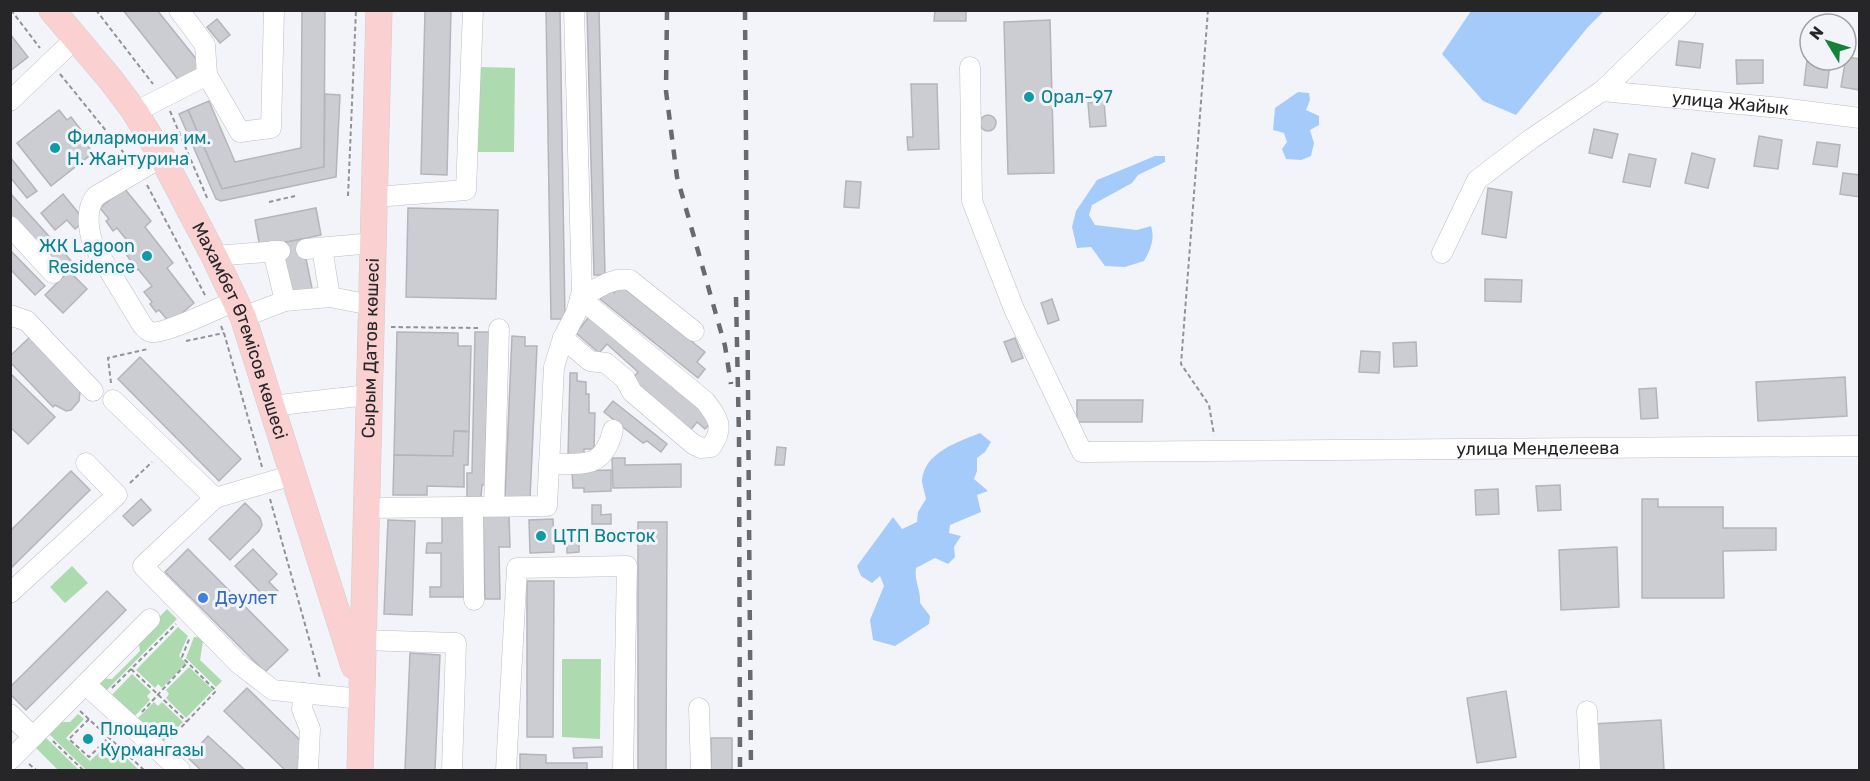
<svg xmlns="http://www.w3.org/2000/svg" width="1870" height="781" font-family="Rubik,sans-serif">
  <rect width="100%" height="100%" fill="#f3f4fa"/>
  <g fill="#addaaf">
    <path d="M478,67L515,68L514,152H477Z"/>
    <path d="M72,566L88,583L65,603L50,587Z"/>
    <path d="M167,609L177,619L102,695L98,678L112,679L140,651L138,639Z"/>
    <path d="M178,627L188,636L179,656L186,663L162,688L158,684L155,688L136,670Z"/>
    <path d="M194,637H198L203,641L200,660L222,681L216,687L186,658Z"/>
    <path d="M562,659H601L600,739L562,737Z"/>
    <path d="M189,667L213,690L186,718L166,698L169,694L166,690Z"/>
    <path d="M132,674L151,692L147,696L150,700L130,721L108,699Z"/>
    <path d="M154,702L158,706L162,702L183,722L158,747L133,723Z"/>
    <path d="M78,714L84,719L66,738L90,761L110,742L139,770H86L45,730L53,722H70Z"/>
    <path d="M42,734L79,770H58L32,744Z"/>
  </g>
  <g fill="#a5cbfa">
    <path d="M1471,11V10L1604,11L1588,27L1516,115L1483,101L1442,54Z"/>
    <path d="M1298,92L1309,93L1310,100L1306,110L1319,116V125L1310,130L1314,143L1311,156L1301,160L1286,159L1282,149L1287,142L1284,133L1273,130L1275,108Z"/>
    <path d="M1155,156H1165V162L1138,175L1132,183L1092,205L1089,215L1095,225L1137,230L1151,226C1155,239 1151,249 1144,261L1125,267L1105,266L1091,247L1077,248L1072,227L1076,211L1097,180Z"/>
    <path d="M980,433L991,442L985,452L977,458V471L974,479L988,491L977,495L981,512L950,525L949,533L961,536L954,547L955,557L948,564L935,558L916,568C914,582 921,589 920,603L930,616L929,624L895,646L873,640L870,620L884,586L880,576L872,583L861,576L857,566L893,517L902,529L917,522L918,512L926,499C925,493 922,485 922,480C925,452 958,442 980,433Z"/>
  </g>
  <g fill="#cccdd3" stroke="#b4b4ba" stroke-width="1.5">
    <path d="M123,10H157L201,65L180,82Z"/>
    <path d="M302,10H325L324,167L222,189L188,110L209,101L235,162L301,148Z"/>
    <path d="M425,10H451L447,175L421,174Z"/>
    <path d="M546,10H560L565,319H551Z"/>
    <path d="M587,10H599L605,275H594Z"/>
    <path d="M935,10H966V21H934Z"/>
    <path d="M217,19L230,35L220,43L207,27Z"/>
    <path d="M1050,20L1054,173L1008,174L1004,22Z"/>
    <path d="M10,34L28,57L10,71Z"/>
    <path d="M1679,41L1703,44L1700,68L1676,65Z"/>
    <path d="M1846,57L1860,59V90L1841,87Z"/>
    <path d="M1736,60H1763V83L1737,84Z"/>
    <path d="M1807,60L1830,63L1827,88L1804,85Z"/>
    <path d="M911,84H937L939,149L908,150L907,137H913Z"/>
    <path d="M325,94L340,95L336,177L221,201L216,199L179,114L188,110L222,189L324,167Z"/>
    <path d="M1104,101L1106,126L1090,127L1088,103Z"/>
    <path d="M59,110L67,120L71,117L89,140L85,142L93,153L51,186L17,143Z"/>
    <circle cx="988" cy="123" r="8"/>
    <path d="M1594,129L1618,134L1612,158L1589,153Z"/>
    <path d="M1759,136L1782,140L1778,169L1754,166Z"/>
    <path d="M1817,142L1840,145L1837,167L1813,164Z"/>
    <path d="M1692,153L1715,159L1708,188L1685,183Z"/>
    <path d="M1629,154L1656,159L1650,187L1623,182Z"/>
    <path d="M10,157L37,191L27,198L10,177Z"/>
    <path d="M1843,173L1860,175V197L1840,194Z"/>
    <path d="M846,181L861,182L859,208L844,207Z"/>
    <path d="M124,188L151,221L145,227L173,263L167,268L194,303L170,323L159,310L156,312L150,304L152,302L144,292L152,286L138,269L135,272L128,263L131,261L123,250L130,244L117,228L113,231L106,221L109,219L100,208Z"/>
    <path d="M1488,188L1512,192L1506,238L1482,234Z"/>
    <path d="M10,193L75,265L64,274L10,215Z"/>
    <path d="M63,194L85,221L75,229L67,220L55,230L41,213Z"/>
    <path d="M316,208L321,235L260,248L255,220Z"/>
    <path d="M408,208L498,210L496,299L406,297Z"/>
    <path d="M302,239L314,298L291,299L281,243Z"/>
    <path d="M10,250L45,286L35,295L10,269Z"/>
    <path d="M69,271L87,289L63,313L45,295Z"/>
    <path d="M1485,279L1522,280L1521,302L1485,301Z"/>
    <path d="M620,285L705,352L697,362L705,369L698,378L600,299L609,289L614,293Z"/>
    <path d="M1052,299L1059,320L1048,324L1041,303Z"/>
    <path d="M591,314L714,419L705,429L697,422L690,431L631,380L638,372L607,344L599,353L576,333Z"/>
    <path d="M397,332L458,333V346H471L469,431H454L453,456L394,455Z"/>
    <path d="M475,332H489L485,485H482L481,497H467V473H472Z"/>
    <path d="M31,336L80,391L79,401L71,410L66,411L55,405L53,407L10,362V356Z"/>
    <path d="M512,336L525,337V346H537L530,499L505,498Z"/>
    <path d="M1015,338L1023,358L1012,362L1004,342Z"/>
    <path d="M1416,342L1417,366L1394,367L1393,343Z"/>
    <path d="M1361,351L1380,352L1379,373L1359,372Z"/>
    <path d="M140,357L241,459L219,481L118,379Z"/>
    <path d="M10,373L55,417L28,444L10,427Z"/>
    <path d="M570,373H577V381L586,382V394H589V413H595L594,449H584V457H568Z"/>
    <path d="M1845,377L1847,416L1758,421L1756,382Z"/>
    <path d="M1656,388L1658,418L1641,419L1639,389Z"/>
    <path d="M1077,400H1143L1142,422H1077Z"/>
    <path d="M613,401L667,444L661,452L647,441L643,443L604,412Z"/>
    <path d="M454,431L469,432L468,465H464V487L427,486V495H393L394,455L453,456Z"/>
    <path d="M777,447L786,448L784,465H775Z"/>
    <path d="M612,458H625V465L681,464V487L613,488Z"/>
    <path d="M611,470V491L584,492V488H573L572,471Z"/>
    <path d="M71,471L90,490L10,569V531Z"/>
    <path d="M1560,485L1561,510L1538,511L1536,486Z"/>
    <path d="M1498,489L1499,514L1476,515L1475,490Z"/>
    <path d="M141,499L151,510L133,526L123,516Z"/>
    <path d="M1642,499H1658V507H1723V528H1776V550L1723,551L1724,598H1642Z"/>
    <path d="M245,503L260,518L262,525L259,531L230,560L209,539Z"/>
    <path d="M592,505H601V515L611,514V524H592Z"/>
    <path d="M442,512H464V597H430V587H441V553H426L427,543H442Z"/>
    <path d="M509,515L510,547H499L500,599H485L483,516Z"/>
    <path d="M553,519L554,552L530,553L529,520Z"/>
    <path d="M388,520L415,521L412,615L384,614Z"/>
    <path d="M638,522H667L666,770H638Z"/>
    <path d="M567,539H579V552L567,553Z"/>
    <path d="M1617,547L1619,607L1561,610L1559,550Z"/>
    <path d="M188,549L288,650L265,672L165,572Z"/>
    <path d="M253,549L277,574L269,582L278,591L268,600L235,566Z"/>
    <path d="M527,581H554L553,737H527Z"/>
    <path d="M107,591L126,610L26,710L10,694V687Z"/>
    <path d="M410,653L440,655L435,770H405Z"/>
    <path d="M247,688L303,743L302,753L298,757L300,762L299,770H285L224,711Z"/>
    <path d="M1506,691L1516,757L1477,763L1467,698Z"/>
    <path d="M1661,720L1664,770H1595L1593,724Z"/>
    <path d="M208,736L245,770H201L188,758Z"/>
    <rect x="711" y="738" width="21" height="32"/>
    <path d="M602,747V757L574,758L573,748Z"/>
    <path d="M520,754L546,755V763H587V770H520Z"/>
  </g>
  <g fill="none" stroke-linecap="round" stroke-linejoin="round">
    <defs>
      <g id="minor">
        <path id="s1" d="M970,67L972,201L1014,309L1082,452L1860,446"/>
        <path d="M207,75L240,132L271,128L274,10"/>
        <path id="s2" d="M1602,91L1781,108L1860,118"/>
        <path d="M10,101L75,39"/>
        <path d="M135,112L207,75L205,45L179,10"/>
        <path d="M162,157L96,196C85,209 88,228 93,244L141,323C144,327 146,331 151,332C163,335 221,307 235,301"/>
        <path d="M375,197L466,190L473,10"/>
        <path d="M10,226L53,273"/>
        <path d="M322,248L330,297"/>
        <path d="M306,249L373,243"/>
        <path d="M273,251L285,301"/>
        <path d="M1442,253L1477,180L1531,139L1602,91L1686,10"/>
        <path d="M214,256L280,251"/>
        <path d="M10,315L27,321L93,391"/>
        <path d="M243,317L285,301L330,297L371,305"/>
        <path d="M563,338L590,361L606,363L625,379L632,392L693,444L701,448L711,447C725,427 718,418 705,401L580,298C597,289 611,277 630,280L694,331"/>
        <path d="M113,400L215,498L293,475"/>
        <path d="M271,406L368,395"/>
        <path d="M549,464C584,463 603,470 613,430"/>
        <path d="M215,498L143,566L238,663L273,690L361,699"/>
        <path d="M494,506L499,329"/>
        <path d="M473,507L474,600"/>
        <path d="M365,508L547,506L554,367L563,338L576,313L582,292L574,10"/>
        <path d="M10,593L117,495L86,463"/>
        <path d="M362,640L456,643L452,770"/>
        <path d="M85,684L180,770"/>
        <path d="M304,693L302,709L310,729L308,770"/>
        <path d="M699,708L701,770"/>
        <path d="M1587,711L1590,770"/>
        <path d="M10,714L33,737"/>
        <path d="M10,760L150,619"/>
        <path d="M506,770L517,568L627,566L623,770"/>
      </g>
      <g id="major">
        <path id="s3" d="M52,10L111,80L135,112L162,157L214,256L243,317L354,666"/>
        <path id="s4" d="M360,770L379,10"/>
      </g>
    </defs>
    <use href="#minor" stroke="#bdbec5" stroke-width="21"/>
    <use href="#major" stroke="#cfcfd0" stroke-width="27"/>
    <g stroke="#929297" stroke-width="2" stroke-dasharray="4.5 3" stroke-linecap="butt">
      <path d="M11,10L40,48"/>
      <path d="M96,10L153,84"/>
      <path d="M1208,10L1181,364L1209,405L1214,435"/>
      <path d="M60,74L128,158"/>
      <path d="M170,111L208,200"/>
      <path d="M147,185L206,297"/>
      <path d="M348,196L356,10"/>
      <path d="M269,202L295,196"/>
      <path d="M221,326L224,333L262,467"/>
      <path d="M391,327L481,328"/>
      <path d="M186,341L224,333"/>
      <path d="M111,383L108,358L148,349"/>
      <path d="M130,483L152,462"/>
      <path d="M270,499L320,678"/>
      <path d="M131,669L187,722"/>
      <path d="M112,688L176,624"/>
      <path d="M80,711L144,770"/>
      <path d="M142,712L187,663"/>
      <path d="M89,719L69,739L89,757L114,732"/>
      <path d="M171,738L216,691L182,657L190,637"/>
      <path d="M53,741L83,770"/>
      <path d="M29,764L36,770"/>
    </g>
    <use href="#minor" stroke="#fff" stroke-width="20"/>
    <use href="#major" stroke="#fad0d0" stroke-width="26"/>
    <g stroke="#6a6a6e" stroke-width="4.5" stroke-dasharray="10 10" stroke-linecap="butt">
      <path d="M667,10L666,91L677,177L725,346L731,384"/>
      <path d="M745,10L751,770"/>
      <path d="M736,297L739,437L740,770"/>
    </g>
  </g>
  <g fill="#0f9aa8" stroke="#f3f4fa" stroke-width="2">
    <circle cx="1029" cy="97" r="6"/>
    <circle cx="55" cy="148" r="6"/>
    <circle cx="147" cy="256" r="6"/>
    <circle cx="541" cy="536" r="6"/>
    <circle cx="88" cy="739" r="6"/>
  </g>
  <circle fill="#3f7fe0" stroke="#f3f4fa" stroke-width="2" cx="203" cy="598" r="6"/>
  <g text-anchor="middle" stroke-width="6" stroke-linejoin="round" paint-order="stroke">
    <g font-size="18" fill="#0d838f" stroke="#f3f4fa" text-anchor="start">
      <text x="1041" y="103">Орал-97</text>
      <text x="67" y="144">Филармония им.<tspan x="67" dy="21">Н. Жантурина</tspan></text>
      <text x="135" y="252" text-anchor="end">ЖК Lagoon<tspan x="135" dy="21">Residence</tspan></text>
      <text x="553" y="542">ЦТП Восток</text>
      <text x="100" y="735">Площадь<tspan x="100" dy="21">Курмангазы</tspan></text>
    </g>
    <g font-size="18" fill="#262629" stroke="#f3f4fa">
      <text dy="6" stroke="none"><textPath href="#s2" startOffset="129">улица Жайык</textPath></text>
      <text dy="6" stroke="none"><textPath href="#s3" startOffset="375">Махамбет Өтемісов көшесі</textPath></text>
      <text dy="6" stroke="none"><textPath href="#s4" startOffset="422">Сырым Датов көшесі</textPath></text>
      <text dy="6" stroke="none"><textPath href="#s1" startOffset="864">улица Менделеева</textPath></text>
    </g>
    <g font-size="18" fill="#366cbe" stroke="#f3f4fa" text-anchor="start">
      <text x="215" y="604">Дәулет</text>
    </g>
  </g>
  <rect width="1870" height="781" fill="none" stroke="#262629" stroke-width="24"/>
  <g transform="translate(1828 42) rotate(308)"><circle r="28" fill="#f3f4fa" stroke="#a1a2a6" stroke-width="1.5"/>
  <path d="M0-4.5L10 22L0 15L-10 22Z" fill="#148239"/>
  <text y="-9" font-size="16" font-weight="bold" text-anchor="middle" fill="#262629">N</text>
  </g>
</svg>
